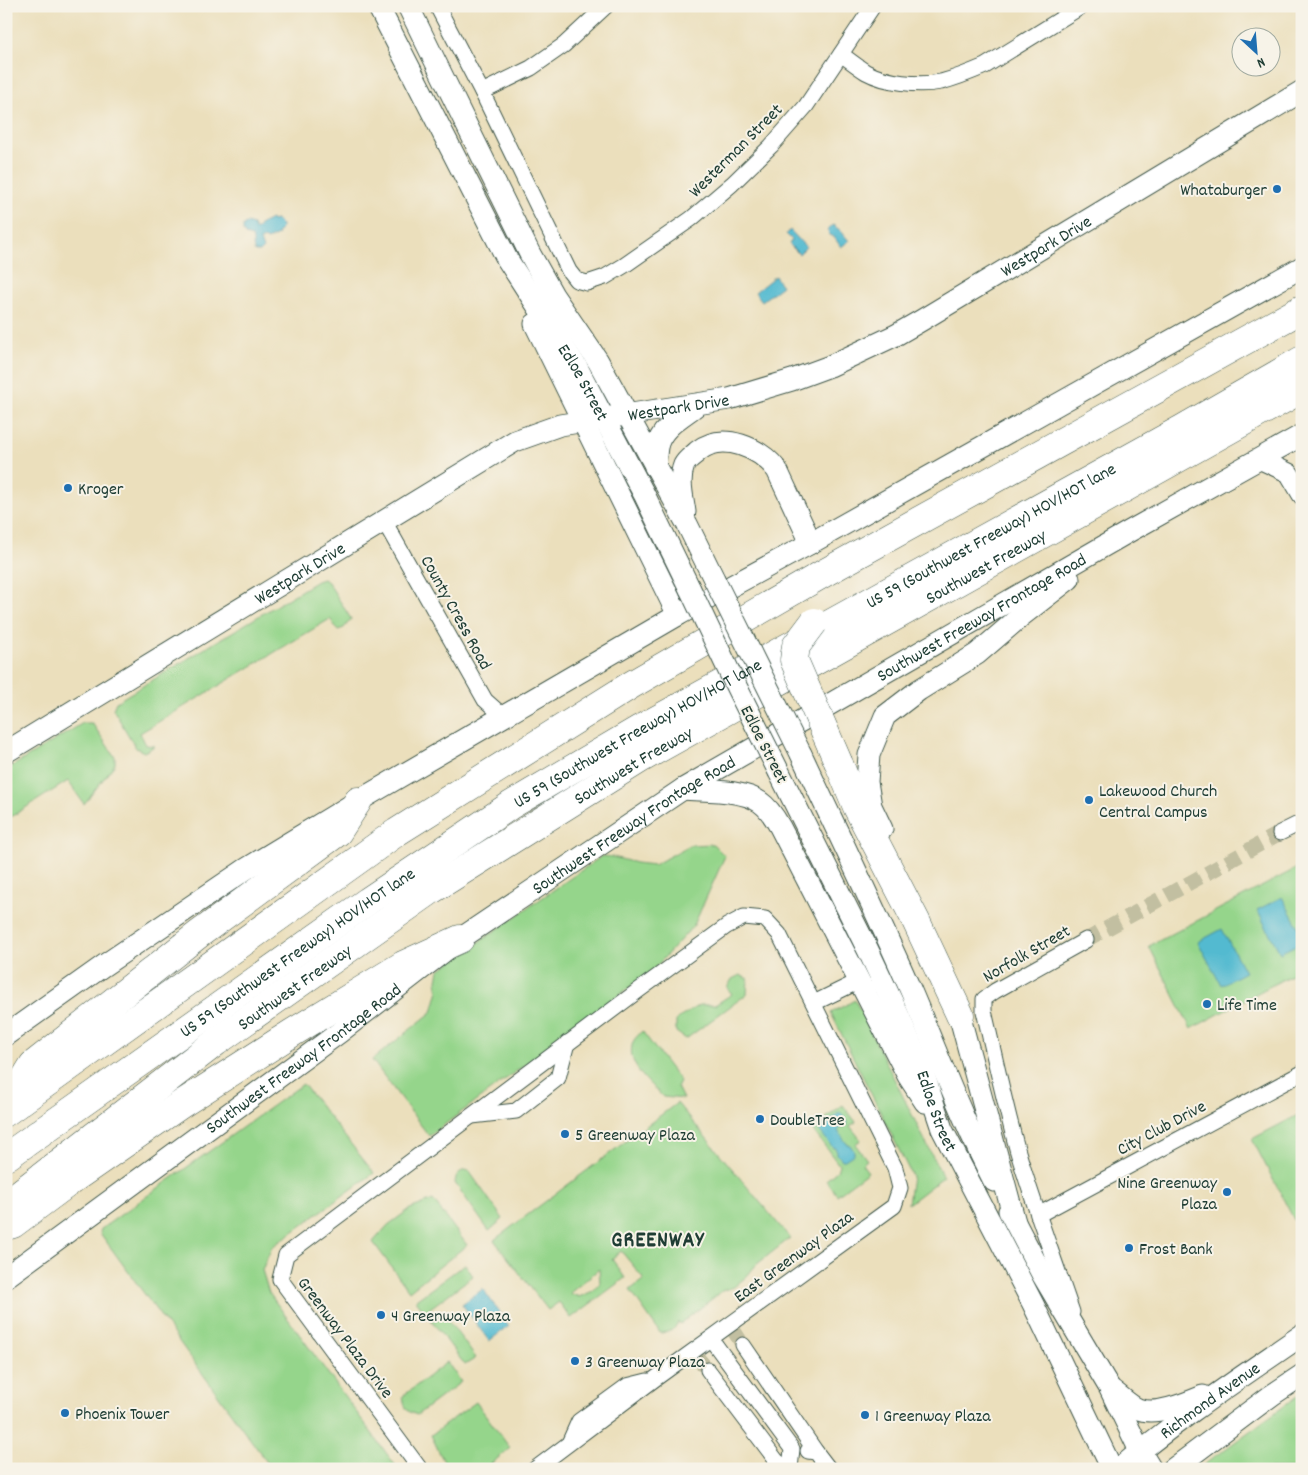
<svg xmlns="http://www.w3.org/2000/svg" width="1308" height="1475" font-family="Dekko,sans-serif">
  <rect width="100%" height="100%" fill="#f7f3e8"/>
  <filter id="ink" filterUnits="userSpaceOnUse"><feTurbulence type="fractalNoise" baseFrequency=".02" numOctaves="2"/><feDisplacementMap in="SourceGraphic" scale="10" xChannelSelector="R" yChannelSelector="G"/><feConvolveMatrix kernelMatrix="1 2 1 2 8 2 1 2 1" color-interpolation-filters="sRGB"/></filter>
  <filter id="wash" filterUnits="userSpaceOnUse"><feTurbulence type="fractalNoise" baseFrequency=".0096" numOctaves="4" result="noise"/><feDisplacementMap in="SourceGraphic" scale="20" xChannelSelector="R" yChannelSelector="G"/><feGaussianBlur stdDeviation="1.12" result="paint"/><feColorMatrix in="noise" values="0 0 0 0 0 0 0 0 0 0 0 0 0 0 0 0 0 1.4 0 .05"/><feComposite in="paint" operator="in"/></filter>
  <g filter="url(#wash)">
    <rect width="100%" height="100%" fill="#ebdfbc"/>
    <g fill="#95d58b" stroke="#5a8960" fill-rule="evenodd">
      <path d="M323,579L328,582L351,619L344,628L338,630L330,619L140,733L146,745L155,746L144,752L136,748L113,709L116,702L317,581Z"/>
      <path d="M83,723H92L115,757V764L84,804L68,781L6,820V770Z"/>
      <path d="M713,844L725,856L694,925L653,970L429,1136L372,1060L432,1012L438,990L437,980L439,970L602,856L613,857L636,863L654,865L690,845Z"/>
      <path d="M1301,866L1302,868V969L1191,1029L1149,946Z"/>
      <path d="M740,975L748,979L747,994L686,1039L676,1032V1020L699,1005H715L732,994L727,988L732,979Z"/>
      <path d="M855,1000L943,1177L908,1204L912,1176L831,1013Z"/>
      <path d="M642,1031L680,1081L677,1087L683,1099L663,1097C649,1083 623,1062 634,1040C636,1037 640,1034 642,1031Z"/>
      <path d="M303,1084L374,1173L272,1247L262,1270L269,1293L398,1469H272L100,1233L101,1229Z"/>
      <path d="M677,1103L790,1238L756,1265L747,1276L734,1287L722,1291L680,1324L678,1322C674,1331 670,1332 660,1333L630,1290L644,1279L621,1251L612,1259L625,1278L571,1318L559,1302L548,1310L494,1240ZM599,1269L600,1283L593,1291L579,1297L570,1293Z"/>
      <path d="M843,1105L856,1122L850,1126L861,1140L855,1144L867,1160L862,1164L868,1172L837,1195L826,1180L837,1171L839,1165L812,1129Z"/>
      <path d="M1302,1113V1232L1301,1233L1252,1139Z"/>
      <path d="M465,1170L469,1171L503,1219L489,1231L455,1183C456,1175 457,1173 465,1170Z"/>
      <path d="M433,1200L467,1245L409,1291L373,1242L388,1225L410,1209Z"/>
      <path d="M465,1264L473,1276L425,1312L416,1300Z"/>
      <path d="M442,1312L476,1358L465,1365L431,1320Z"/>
      <path d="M447,1362L461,1382L417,1415C405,1411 405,1408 403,1396Z"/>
      <path d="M1302,1393V1405L1298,1417L1300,1435L1302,1437V1469H1198Z"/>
      <path d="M476,1402L510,1448L485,1469H451L445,1464L431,1435Z"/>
    </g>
    <g fill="#52bad0" stroke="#387c82">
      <path d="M271,219L272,221L275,220L279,222L282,226L280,231L277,233L278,235L267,240L265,238L260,240L263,249L260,252H255C252,247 254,242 252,237L245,235L243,231V226L247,223L253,225L255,230L260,227L259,225Z"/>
      <path d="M833,225L841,231L849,241L841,247L834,237L829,235L828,229Z"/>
      <path d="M790,230L806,247L799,254L789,244L792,240L786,234Z"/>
      <path d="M775,276L782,286L762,301L755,292Z"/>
      <path d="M1282,897L1302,934V942L1280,953L1257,910Z"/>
      <path d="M1222,929L1245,972L1221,985L1198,942Z"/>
      <path d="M839,1113C843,1114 847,1120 848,1124L844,1127H841L838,1131L847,1144L850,1145L854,1151V1154L845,1160H842L837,1154V1152L835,1148H833L819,1130L820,1128L830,1120L835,1118V1116Z"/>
      <path d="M483,1289L509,1326L489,1341L462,1304Z"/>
    </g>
  </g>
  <g filter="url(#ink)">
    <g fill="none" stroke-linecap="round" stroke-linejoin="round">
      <g stroke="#c2bfa1" stroke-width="15" stroke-dasharray="15 8" stroke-linecap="butt">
        <path d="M1086,940L1280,833"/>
        <path d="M732,1328L743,1345"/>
        <path d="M695,1355L708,1370"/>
      </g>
      <defs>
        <g id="minor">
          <path d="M437,6L482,92L569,271L576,280L587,283L605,277L625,265L691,219L732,184L771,146L806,106L873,6"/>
          <path d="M841,54C849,60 858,67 866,72C886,83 919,86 941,82C956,78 971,72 985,66L1082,6"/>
          <path d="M482,92L531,68L564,45L606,6"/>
          <path d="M384,521L485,700L503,716"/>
          <path d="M1280,833L1302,822"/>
          <path d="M814,1003L859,981"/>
          <path d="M472,1116L516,1111L558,1078L567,1043"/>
          <path d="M1038,1215L1302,1073"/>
          <path d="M1072,1312C1054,1259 1034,1206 1018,1152C1005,1106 995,1058 984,1011V999L995,991L1086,940"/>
          <path d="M711,1339L792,1449L790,1469"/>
          <path d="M743,1345L816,1452"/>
          <path d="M708,1370L776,1460L786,1469"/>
          <path d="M570,1441L579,1421L627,1386L647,1381"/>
          <path d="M808,1451L816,1452L829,1469"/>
          <path d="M420,1469L280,1279L286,1255L639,990L727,926L744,917L765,919L779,934L895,1168L900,1188L894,1206L656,1378L535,1469"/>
        </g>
        <path id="tertiary" d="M1259,459L1289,473L1302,495"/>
        <g id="secondary">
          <path id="s1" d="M378,6L507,259L578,369L589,390L644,494L690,589"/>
          <path d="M408,6L530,254L553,295L598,361L687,524L714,579"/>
          <path d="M535,324L678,615"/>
          <path d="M655,467C656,460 656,453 657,447C661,427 683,416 697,405"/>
          <path d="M685,512C683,497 678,480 684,465C687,459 693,456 698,451C723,431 760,448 777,470L811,543"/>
          <path id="s2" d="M6,752L515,441L560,425L729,399L792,380L830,366L896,335L922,320L1302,91"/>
          <path d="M801,754C838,833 876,911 911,991C938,1054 962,1120 994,1181"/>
          <path id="s3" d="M779,772L868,950L898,1014L923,1072L942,1129L1033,1304L1112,1469"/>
          <path d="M683,789C705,791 742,789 760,802C769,808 775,818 780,827L908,1076L925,1102"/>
          <path d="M882,829L871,806L867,782L869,755L885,716L919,690L977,654L1020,617L1069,579"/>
          <path d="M955,999L1015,1222"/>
          <path d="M6,1035L103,966L246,869L358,801L678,615L811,543L1302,267"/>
          <path d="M1009,1211L1043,1276L1109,1387L1140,1451L1151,1469"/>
          <path id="s4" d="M6,1277L340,1032L460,939L683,789L1130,531L1302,435"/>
          <path d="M1112,1390C1119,1395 1130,1406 1138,1409C1156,1416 1186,1403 1203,1396"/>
          <path id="s5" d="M1119,1469C1176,1420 1240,1378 1302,1335"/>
          <path d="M1173,1469L1272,1395L1302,1375"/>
        </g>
        <g id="motorway">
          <path d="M839,764L857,807L916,921L960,1015"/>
          <path d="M9,1104L33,1065L199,934L338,832L358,801"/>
          <path d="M6,1112L397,832L631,685L826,572L1302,309"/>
          <path id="s6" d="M6,1157L368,901L511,805L638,730L1182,429L1302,360"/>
          <path id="s7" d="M6,1204L216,1042L430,891L642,758L1302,389"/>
          <path d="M6,1226L13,1224L76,1177L180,1105L292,1033L403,965L460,939"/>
        </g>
      </defs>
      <use href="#minor" stroke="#3e5548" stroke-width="17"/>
      <use href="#tertiary" stroke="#3e5548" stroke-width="21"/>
      <use href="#secondary" stroke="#3e5548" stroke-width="23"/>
      <use href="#motorway" stroke="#3e5548" stroke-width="29"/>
      <use href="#minor" stroke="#fff" stroke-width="15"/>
      <use href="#tertiary" stroke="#fff" stroke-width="19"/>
      <use href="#secondary" stroke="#fff" stroke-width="21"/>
      <use href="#motorway" stroke="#fff" stroke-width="28"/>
      <defs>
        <g id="secondary-bridge">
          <path d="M714,579L801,754"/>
          <path d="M690,589L737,688L779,772"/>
        </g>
        <path id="motorway-bridge" d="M814,622L796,646L794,660L839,764"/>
      </defs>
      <use href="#secondary-bridge" stroke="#3e5548" stroke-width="23" stroke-linecap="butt"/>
      <use href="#motorway-bridge" stroke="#3e5548" stroke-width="29" stroke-linecap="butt"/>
      <use href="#secondary-bridge" stroke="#fff" stroke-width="21"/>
      <use href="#motorway-bridge" stroke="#fff" stroke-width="28"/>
    </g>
  </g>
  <g fill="#1f6fb2" stroke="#f7f3e8" stroke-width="2">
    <circle cx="1277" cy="189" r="5"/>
    <circle cx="68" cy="488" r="5"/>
    <circle cx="1089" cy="800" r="5"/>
    <circle cx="1207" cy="1004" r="5"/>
    <circle cx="760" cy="1119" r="5"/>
    <circle cx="565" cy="1134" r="5"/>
    <circle cx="1227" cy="1192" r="5"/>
    <circle cx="1129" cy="1248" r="5"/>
    <circle cx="381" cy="1315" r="5"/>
    <circle cx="575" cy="1361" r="5"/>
    <circle cx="65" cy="1413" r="5"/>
    <circle cx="865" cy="1415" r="5"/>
  </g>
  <g text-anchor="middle" stroke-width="4" stroke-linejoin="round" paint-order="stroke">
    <g font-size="18" fill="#1f3d34" stroke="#f7f3e8">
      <text transform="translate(735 150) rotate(-45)" y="6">Westerman Street</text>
      <text dy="6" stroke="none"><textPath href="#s2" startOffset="1169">Westpark Drive</textPath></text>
      <text dy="6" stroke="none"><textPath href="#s1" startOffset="429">Edloe Street</textPath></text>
      <text dy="6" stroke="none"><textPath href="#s2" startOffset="764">Westpark Drive</textPath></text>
      <text dy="6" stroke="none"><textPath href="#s6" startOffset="1166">US 59 (Southwest Freeway) HOV/HOT lane</textPath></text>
      <text dy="6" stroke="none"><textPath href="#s7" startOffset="1171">Southwest Freeway</textPath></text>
      <text dy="6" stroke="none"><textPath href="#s2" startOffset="344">Westpark Drive</textPath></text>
      <text transform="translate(457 612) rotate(61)" y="6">County Cress Road</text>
      <text dy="6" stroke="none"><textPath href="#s4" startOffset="1179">Southwest Freeway Frontage Road</textPath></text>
      <text dy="6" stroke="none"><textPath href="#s6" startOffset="761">US 59 (Southwest Freeway) HOV/HOT lane</textPath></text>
      <text transform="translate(765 744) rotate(63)" y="6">Edloe Street</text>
      <text dy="6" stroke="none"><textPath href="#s7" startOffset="766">Southwest Freeway</textPath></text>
      <text dy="6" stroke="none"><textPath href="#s4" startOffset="774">Southwest Freeway Frontage Road</textPath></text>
      <text dy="6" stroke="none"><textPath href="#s6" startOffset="356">US 59 (Southwest Freeway) HOV/HOT lane</textPath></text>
      <text transform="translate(1026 953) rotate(-30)" y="6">Norfolk Street</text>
      <text dy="6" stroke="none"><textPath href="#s7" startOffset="361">Southwest Freeway</textPath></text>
      <text dy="6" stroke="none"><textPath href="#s4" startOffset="369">Southwest Freeway Frontage Road</textPath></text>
      <text dy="6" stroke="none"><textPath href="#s3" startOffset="374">Edloe Street</textPath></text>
      <text transform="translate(1161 1127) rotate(-28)" y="6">City Club Drive</text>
      <text transform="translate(793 1256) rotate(-36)" y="6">East Greenway Plaza</text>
      <text transform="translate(346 1337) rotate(53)" y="6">Greenway Plaza Drive</text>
      <text dy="6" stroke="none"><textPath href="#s5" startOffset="114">Richmond Avenue</textPath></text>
    </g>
    <g font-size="18" fill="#1f3d34" stroke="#f7f3e8" text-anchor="start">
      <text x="1267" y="195" text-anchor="end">Whataburger</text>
      <text x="78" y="494">Kroger</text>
      <text x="1099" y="796">Lakewood Church<tspan x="1099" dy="21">Central Campus</tspan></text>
      <text x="1217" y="1010">Life Time</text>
      <text x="770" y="1125">DoubleTree</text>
      <text x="575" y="1140">5 Greenway Plaza</text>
      <text x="1217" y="1188" text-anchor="end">Nine Greenway<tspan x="1217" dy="21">Plaza</tspan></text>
      <text x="1139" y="1254">Frost Bank</text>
      <text x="391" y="1321">4 Greenway Plaza</text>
      <text x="585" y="1367">3 Greenway Plaza</text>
      <text x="75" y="1419">Phoenix Tower</text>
      <text x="875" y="1421">1 Greenway Plaza</text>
    </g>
    <g font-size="22" font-weight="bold" letter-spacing="1" fill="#1f3d34" stroke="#f7f3e8">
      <text x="658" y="1246">GREENWAY</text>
    </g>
  </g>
  <rect width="1308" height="1475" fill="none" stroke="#f7f3e8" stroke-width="25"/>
  <g transform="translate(1256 52) rotate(154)"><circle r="24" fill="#f7f3e8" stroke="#a1aaa0"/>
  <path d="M0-4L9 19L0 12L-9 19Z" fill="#1f6fb2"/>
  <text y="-8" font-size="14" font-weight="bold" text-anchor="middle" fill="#1f3d34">N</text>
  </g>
</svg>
